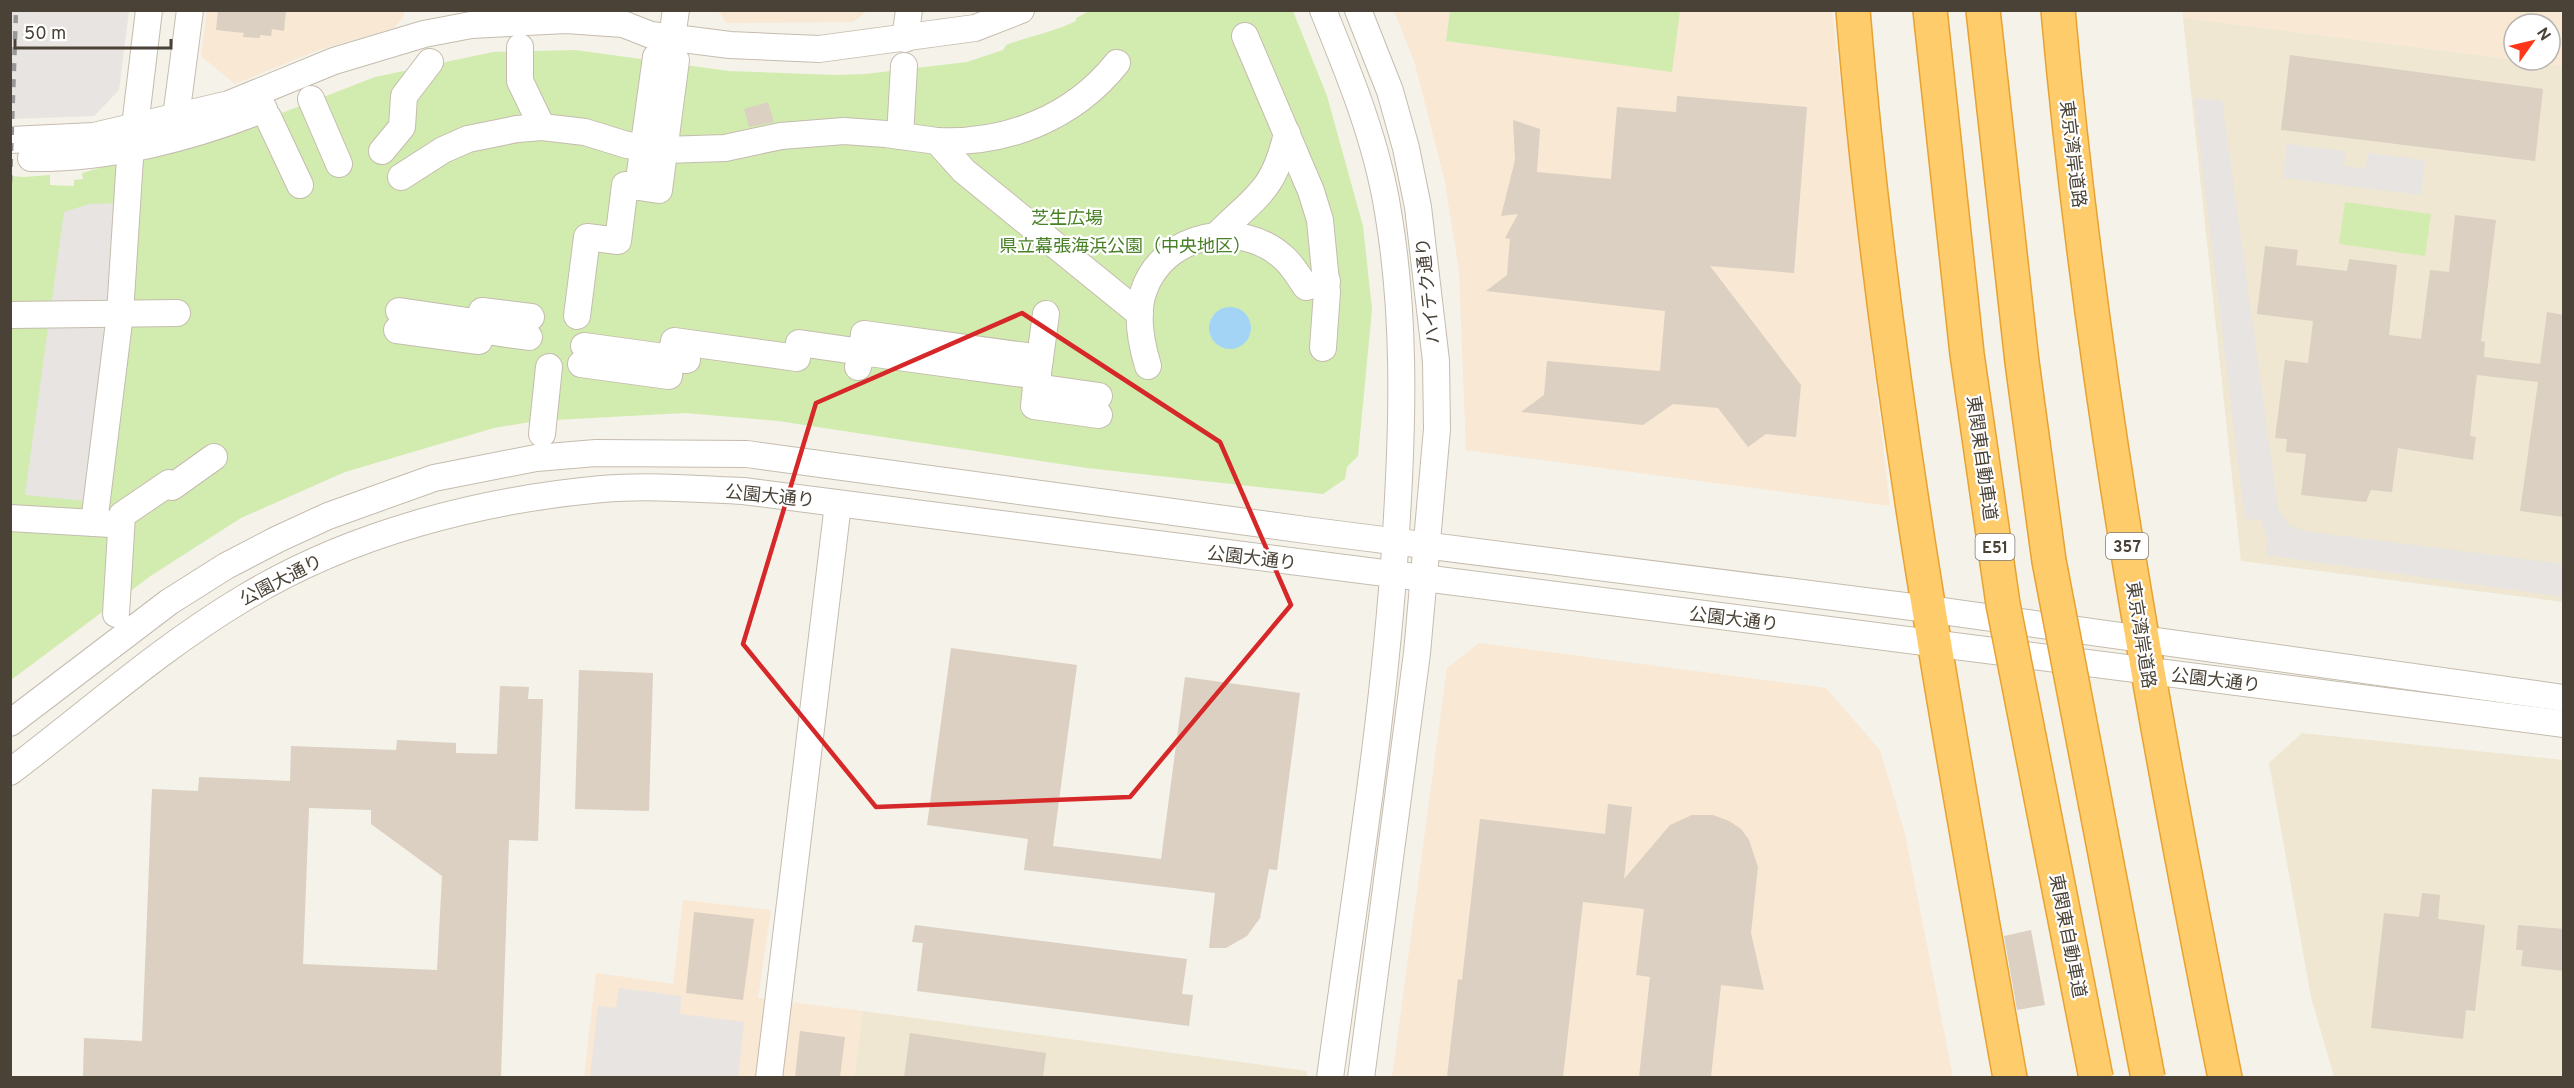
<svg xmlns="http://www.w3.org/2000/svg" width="2574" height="1088" font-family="Overpass,'Noto Sans JP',sans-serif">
  <rect width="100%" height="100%" fill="#f5f2e9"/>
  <g fill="#f8e8d4" fill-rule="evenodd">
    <path d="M207,11H404V16L394,28L316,51L235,84L201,56Z"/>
    <path d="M719,11H867L853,22L726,23Z"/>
    <path d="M1394,11H1832L1890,506L1466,450L1459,271L1445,182L1415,64Z"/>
    <path d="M2183,11H2563V66L2183,18ZM2514,24H2550V60H2514Z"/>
    <path d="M1479,643L1826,688L1880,750L1905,834L1953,1077L1392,1078L1447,668Z"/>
    <path d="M683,900L771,910L758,998L863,1011L854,1077L584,1078L596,973L673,984Z"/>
  </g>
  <g fill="#efe7d2">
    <path d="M2183,18L2563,66V602L2241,561Z"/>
    <path d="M2302,733L2563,760V1077H2334L2311,997L2269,763Z"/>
    <path d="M863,1011L1307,1071V1078H854Z"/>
  </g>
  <g fill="#d2ecb0">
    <path d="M1089,11H1293L1327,96L1363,226L1372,309L1358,456L1347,467L1345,479L1323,494L1087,468L778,421L685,413L536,421L494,428L345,472L241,518L152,575L11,680V176L24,177L50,175V185L74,186V180L83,179L82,173L248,126L375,77L493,52L575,50L729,71L834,75L865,74L967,62L1003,50L1006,45C1030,36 1054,32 1076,21V18Z"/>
    <path d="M1450,11H1680L1672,72L1446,41Z"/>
    <path d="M2345,202L2431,214L2425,256L2339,244Z"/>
  </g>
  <g fill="#e7e4e1">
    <path d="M11,10L129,11L119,90L94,116L11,119Z"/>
    <path d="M2194,98L2222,100L2278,508L2289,525L2304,531L2563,564V597L2266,555L2268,541L2261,520L2245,519Z"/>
    <path d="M2287,144L2346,151L2344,166L2365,169L2368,153L2425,160L2421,195L2283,178Z"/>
    <path d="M123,203L86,501L25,495L64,212L89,204Z"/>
    <path d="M619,988L681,996L680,1014L744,1022L738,1077H590L598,1006L616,1008Z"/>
  </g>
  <circle fill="#a3d4f5" cx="1230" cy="328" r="21"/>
  <g fill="#dbd0c1" fill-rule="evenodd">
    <path d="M218,10H286L284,31L272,29L271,36L260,35V38L243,37L244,33L216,30Z"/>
    <path d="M2290,55L2543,89L2535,161L2281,130Z"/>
    <path d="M1677,96L1807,107L1794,273L1710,266L1801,385L1796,437L1766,434L1748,447L1718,408L1673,404L1643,425L1521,412L1544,395L1547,361L1660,371L1665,311L1486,291L1507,275L1510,239L1505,238L1518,214L1501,216L1515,160L1513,120L1540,129L1537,172L1611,179L1617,107L1676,112Z"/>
    <path d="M768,102L774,122L749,127L744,109Z"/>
    <path d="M2455,215L2496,220L2481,341L2485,342L2484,357L2540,364L2547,312L2564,315V517L2520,511L2538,382L2477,375L2470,436L2476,437L2473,460L2398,448L2392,492L2371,490L2366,502L2301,495L2306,454L2286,452L2287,439L2275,438L2285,360L2308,363L2313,321L2257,314L2265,246L2298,250L2296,265L2347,271L2349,259L2397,265L2389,335L2421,339L2430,270L2449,272Z"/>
    <path d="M951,648L1077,665L1053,846L1161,859L1185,677L1300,693L1277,870L1269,869L1260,918L1247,936L1226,948H1209L1215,893L1024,870L1028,839L927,825Z"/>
    <path d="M579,670L653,673L649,811L575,809Z"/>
    <path d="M500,686L529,687L528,699H543L538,841L509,840L501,1077H83L84,1038L142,1041L152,789L198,791L199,777L290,781L291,746L396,750L397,740L456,743V753L497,754ZM309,808L371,810V824L442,876L437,970L303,964Z"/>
    <path d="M1608,804L1632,807L1624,879L1670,825L1692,815H1713L1729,821L1741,829L1749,840L1758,867L1751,933L1764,990L1721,985L1711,1077H1639L1650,977L1636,975L1644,909L1583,902L1563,1077H1447L1458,979L1462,980L1480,819L1605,834Z"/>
    <path d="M2422,893L2440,895L2438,919L2485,925L2475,1011L2466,1010L2463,1039L2371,1028L2384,913L2419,917Z"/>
    <path d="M694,912L754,919L743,1000L686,993Z"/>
    <path d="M915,925L1187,959L1182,994L1193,995L1189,1026L917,991L923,943L912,942Z"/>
    <path d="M2518,925L2564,929V971L2521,966L2523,950H2516Z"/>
    <path d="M2031,930L2045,1005L2017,1010L2004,936Z"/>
    <path d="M800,1031L845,1037L840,1077H795Z"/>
    <path d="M910,1033L1046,1053L1043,1077H904Z"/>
  </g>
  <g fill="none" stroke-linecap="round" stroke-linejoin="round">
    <defs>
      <g id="minor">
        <path d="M149,10L135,126L157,142L176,117L190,10"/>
        <path d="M1323,10C1350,76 1377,142 1388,212C1405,312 1403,415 1397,516C1387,704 1355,891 1330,1078"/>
        <path d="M1358,10L1390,91L1406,148L1418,207L1436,361L1437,429L1417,653L1361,1078"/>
        <path d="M1245,36L1311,191L1320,220L1327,292L1323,348"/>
        <path d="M672,37L676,10"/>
        <path d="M905,39L909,10"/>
        <path d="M520,47V81L542,127"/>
        <path d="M311,99L339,164"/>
        <path d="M268,117L300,185"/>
        <path d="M900,136L904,66"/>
        <path d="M10,140L94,136L229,104L334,61L424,34L471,25L566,20L623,24L651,35L730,45L819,49L975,28L1021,10"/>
        <path d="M937,141C1007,144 1073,118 1117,63"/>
        <path d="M382,151L402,127L404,96L430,62"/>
        <path d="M31,158C109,159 192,138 264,109"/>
        <path d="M401,177L443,150L468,139L517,129L542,127L585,132L627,145L664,150L725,148L781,136L844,131L886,134L937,141L964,171L1140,314"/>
        <path d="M638,187L656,57"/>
        <path d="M1218,234C1257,195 1274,191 1287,133"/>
        <path d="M399,311L481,323L482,311L531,317"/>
        <path d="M10,315L177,313"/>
        <path d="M577,316L587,237L618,241L625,185L659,190L676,60"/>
        <path d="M397,330L479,341L480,330L529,337"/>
        <path d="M584,346L671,358L674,341L797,358L799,343L862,352L864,334L1040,358L1036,387L1099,396"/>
        <path d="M1040,358L1046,314"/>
        <path d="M581,364L669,376L671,358L687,360"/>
        <path d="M1148,366C1141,343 1135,314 1144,290C1164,233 1241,218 1284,258C1293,266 1299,277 1306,287L1327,281"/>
        <path d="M858,367L862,352L1038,376"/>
        <path d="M1036,387L1034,406L1099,415"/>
        <path d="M542,434L549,367"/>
        <path d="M10,518L111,524"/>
        <path d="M94,523L120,314L130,158"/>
        <path d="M116,614L122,515L169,483L172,487L214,457"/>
        <path d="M10,723L169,602L226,566L278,539L328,516L434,478L536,458L596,453L747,454L1313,531L1928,609L2564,698"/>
        <path d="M10,772C88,713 160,648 244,598C349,534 480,500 602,489C649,485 696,489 743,491L2564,724"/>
        <path d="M769,1078L838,504"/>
      </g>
      <g id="highway">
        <path d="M1853,10C1882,369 1947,724 2010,1078"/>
        <path d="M2058,10C2090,369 2154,725 2225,1078"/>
      </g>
    </defs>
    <use href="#minor" stroke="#c5bcae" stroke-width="28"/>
    <use href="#highway" stroke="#e7a232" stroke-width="36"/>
    <use href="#minor" stroke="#fff" stroke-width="26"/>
    <use href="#highway" stroke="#ffcc6b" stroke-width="33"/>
    <path stroke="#989898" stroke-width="4.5" stroke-dasharray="8 8" stroke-linecap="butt" d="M10,183L16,10"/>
    <defs>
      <g id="highway-bridge">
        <path d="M1930,10L1967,354L2003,604L2096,1078"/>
        <path d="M1983,10L2022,362L2049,561L2148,1078"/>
      </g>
    </defs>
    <use href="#highway-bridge" stroke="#e7a232" stroke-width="36" stroke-linecap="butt"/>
    <use href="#highway-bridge" stroke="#ffcc6b" stroke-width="33"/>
  </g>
  <path fill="none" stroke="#d62828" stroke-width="4.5" stroke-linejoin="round" d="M1022,313L1220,442L1291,605L1130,797L876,807L743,644L816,403Z"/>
  <g text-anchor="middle" stroke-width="4.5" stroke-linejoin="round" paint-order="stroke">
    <g fill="#fff" stroke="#807b73" stroke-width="1.5">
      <rect x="2106" y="533" width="42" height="26" rx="4.5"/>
      <rect x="1975.5" y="534" width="39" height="26" rx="4.5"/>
    </g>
    <g font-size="16" font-weight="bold" fill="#4a4237">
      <text x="2127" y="552">357</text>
      <text x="1995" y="553">E51</text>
    </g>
    <g font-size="18" fill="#4a4237" stroke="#fff">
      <text transform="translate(2073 154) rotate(83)" y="6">東京湾岸道路</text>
      <text transform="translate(1428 291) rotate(-96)" y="6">ハイテク通り</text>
      <text transform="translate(1982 458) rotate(82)" y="6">東関東自動車道</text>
      <text transform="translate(770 496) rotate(6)" y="6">公園大通り</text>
      <text transform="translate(1252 558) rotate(7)" y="6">公園大通り</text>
      <text transform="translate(281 580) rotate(-27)" y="6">公園大通り</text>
      <text transform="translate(1734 619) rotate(7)" y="6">公園大通り</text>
      <text transform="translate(2141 635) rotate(81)" y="6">東京湾岸道路</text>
      <text transform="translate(2216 680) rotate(7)" y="6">公園大通り</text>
      <text transform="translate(2068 936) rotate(79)" y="6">東関東自動車道</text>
    </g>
    <g font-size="18" fill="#498026" stroke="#fff">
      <text x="1067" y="224">芝生広場</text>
      <text x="1125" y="252">県立幕張海浜公園（中央地区）</text>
    </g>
  </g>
  <rect width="2574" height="1088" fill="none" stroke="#4a4237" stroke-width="24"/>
  <g transform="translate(2532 42) rotate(56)"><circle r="28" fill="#ffffff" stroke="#b7b3af" stroke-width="1.5"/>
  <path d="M0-4.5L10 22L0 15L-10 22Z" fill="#ff3617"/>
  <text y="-9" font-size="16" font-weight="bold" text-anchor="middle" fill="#4a4237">N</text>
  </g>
  <path d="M15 39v9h156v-9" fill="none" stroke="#4a4237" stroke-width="3"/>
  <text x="24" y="39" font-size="18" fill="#4a4237" stroke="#ffffff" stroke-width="4.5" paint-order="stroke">50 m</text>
</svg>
